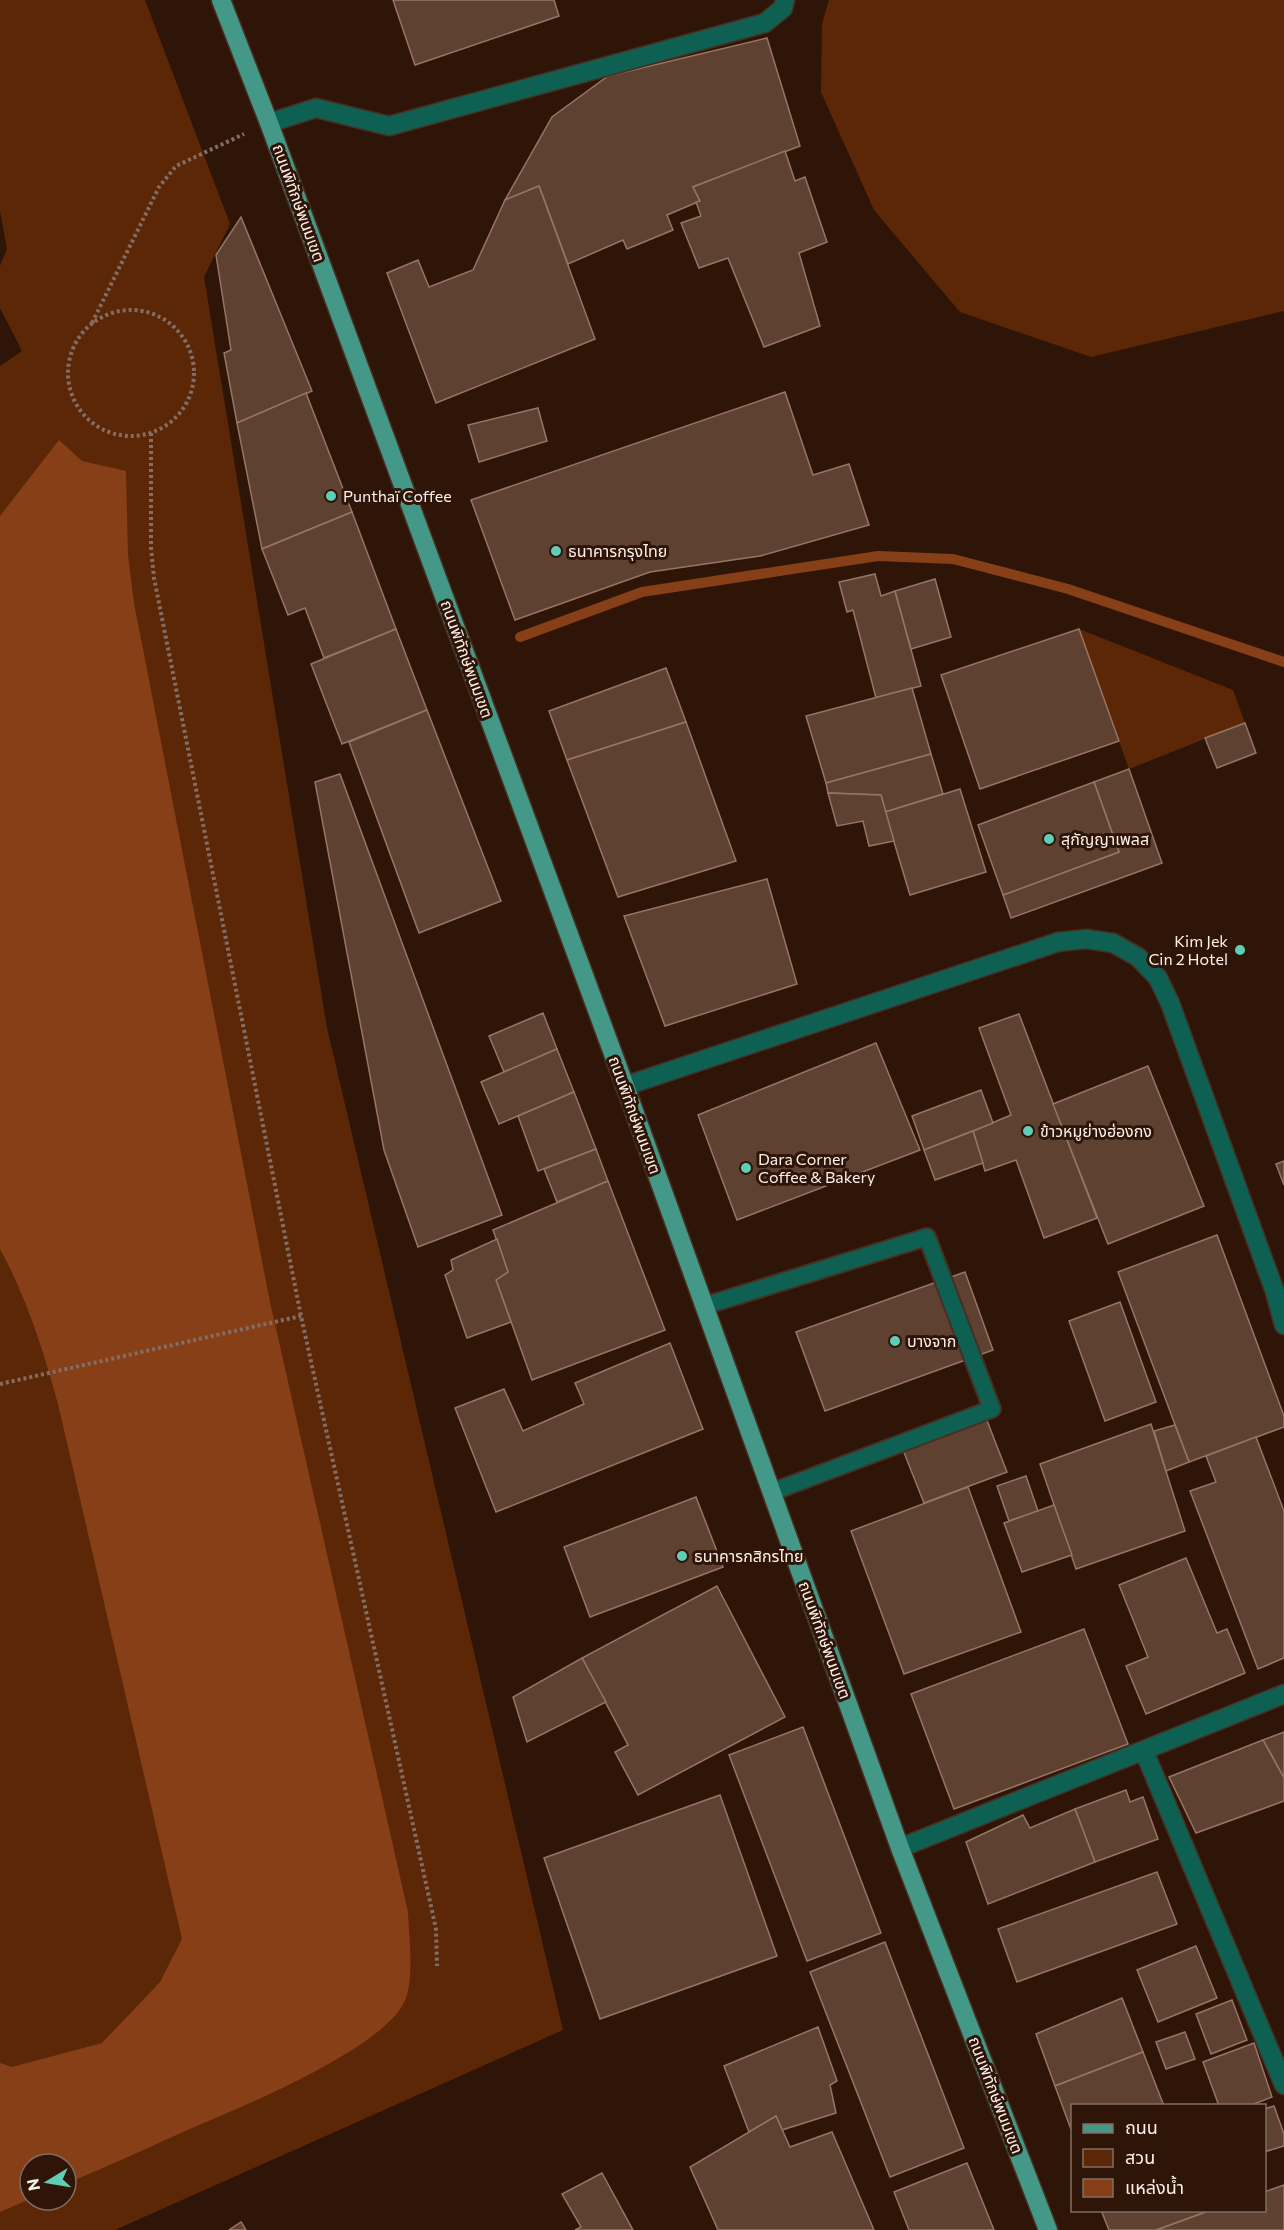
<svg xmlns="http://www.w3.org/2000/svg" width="1284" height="2230" font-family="Commissioner,'Noto Sans Thai',sans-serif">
  <rect width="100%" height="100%" fill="#2f1507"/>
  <g fill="#5c2707" fill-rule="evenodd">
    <path d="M0,0H145L230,224L204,277L327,1028L563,2030L115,2230H0V366L22,351L0,308V266L7,249L0,211ZM30,2164H66V2200H30Z"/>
    <path d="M829,0H1284V311L1091,357L960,312L874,210L821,92L822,24Z"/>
    <path d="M1079,629L1233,690L1245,723L1129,769Z"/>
  </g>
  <path fill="#863f16" d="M59,440L82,461L126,471L128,555L134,603L270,1302L408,1912C409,1936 414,1975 406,1998C389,2048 232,2111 183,2132C144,2150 105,2167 66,2184V2164H30V2199L0,2212V2063L12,2067L102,2043L160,1982L182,1939L58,1404C43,1350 27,1298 0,1249V516Z"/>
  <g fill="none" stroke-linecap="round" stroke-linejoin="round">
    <path stroke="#863f16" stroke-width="10" d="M520,637L642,592L878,556L953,559L1068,589L1284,662"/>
  </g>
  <g fill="#5f4132" stroke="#967565" stroke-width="1.5">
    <path d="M393,0H554L559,16L415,65Z"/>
    <path d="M767,38L800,146L693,187L700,201L667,215L673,230L627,249L623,240L568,264L539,186L505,200L552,117L608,76Z"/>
    <path d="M785,151L795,181L805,177L827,242L799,253L820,326L764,347L728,258L699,268L681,223L701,216L696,202L700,201L693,187Z"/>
    <path d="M539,186L595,339L436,403L387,273L418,260L429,287L473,270L505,200Z"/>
    <path d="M241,217L312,391L237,423L224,353L231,350L216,255Z"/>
    <path d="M785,392L813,475L849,464L869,525L760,556L650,572L515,620L471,500Z"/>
    <path d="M306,393L352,512L262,549L237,423Z"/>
    <path d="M538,408L547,441L479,462L468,425Z"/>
    <path d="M352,512L396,629L324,658L305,608L288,615L262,549Z"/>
    <path d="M875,574L881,596L895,591L921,686L876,698L853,610L847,612L839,582Z"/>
    <path d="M935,579L951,637L911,649L895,591Z"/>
    <path d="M396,629L427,710L342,744L311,664Z"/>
    <path d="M1079,629L1119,741L980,789L941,675Z"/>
    <path d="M666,668L686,722L567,760L549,711Z"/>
    <path d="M912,688L931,754L826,783L806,716Z"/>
    <path d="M427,710L501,901L419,933L349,742Z"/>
    <path d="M686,722L736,861L618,897L567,760Z"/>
    <path d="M1245,723L1256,753L1217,768L1205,738Z"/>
    <path d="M931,754L943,794L885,812L881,795L828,793L826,783Z"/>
    <path d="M1129,769L1162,863L1011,918L1003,895L1119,852L1094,782Z"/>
    <path d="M340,774L502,1215L418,1247L384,1150L315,782Z"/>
    <path d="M1094,782L1119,852L1003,895L978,825Z"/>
    <path d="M960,789L986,872L910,895L885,812Z"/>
    <path d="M828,793L881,795L894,841L869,846L863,821L837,826Z"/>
    <path d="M767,879L797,984L665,1026L624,916Z"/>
    <path d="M543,1013L557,1049L504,1072L489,1036Z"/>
    <path d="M1019,1014L1097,1218L1044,1238L1016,1160L985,1171L973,1131L1011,1115L979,1028Z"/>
    <path d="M876,1043L920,1150L737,1220L698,1115Z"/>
    <path d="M557,1049L574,1092L499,1124L481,1082Z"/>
    <path d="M1148,1066L1204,1206L1108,1244L1053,1104Z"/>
    <path d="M981,1090L993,1123L924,1150L912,1116Z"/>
    <path d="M574,1092L596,1149L538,1171L518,1116Z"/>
    <path d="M973,1131L983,1163L935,1180L924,1150Z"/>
    <path d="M596,1149L608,1181L557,1202L544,1169Z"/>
    <path d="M1284,1161V1185L1276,1164Z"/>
    <path d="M608,1181L665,1330L532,1380L496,1280L508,1272L493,1230Z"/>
    <path d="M1217,1235L1284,1416V1427L1189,1462L1118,1272Z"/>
    <path d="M497,1239L508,1272L496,1280L511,1322L467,1338L445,1275L453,1270L451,1260Z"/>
    <path d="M965,1272L993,1350L825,1411L796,1332Z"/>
    <path d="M1120,1302L1156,1402L1105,1421L1069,1321Z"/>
    <path d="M670,1343L703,1429L496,1512L455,1408L504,1389L523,1431L584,1404L575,1383Z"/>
    <path d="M986,1418L1007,1472L924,1503L903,1450Z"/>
    <path d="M1151,1424L1185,1531L1076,1569L1040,1464Z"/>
    <path d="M1175,1425L1189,1462L1166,1471L1154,1431Z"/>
    <path d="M1256,1437L1284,1511V1658L1258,1669L1190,1491L1216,1482L1206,1456Z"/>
    <path d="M1026,1476L1038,1511L1009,1521L997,1486Z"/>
    <path d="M968,1487L1021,1632L904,1674L851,1531Z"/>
    <path d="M696,1497L723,1567L590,1617L564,1547Z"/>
    <path d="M1054,1505L1072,1555L1022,1572L1004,1523Z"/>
    <path d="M1186,1558L1217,1633L1227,1629L1245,1673L1146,1714L1126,1666L1148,1657L1119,1585Z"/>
    <path d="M717,1586L785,1717L638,1795L615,1752L628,1745L582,1658Z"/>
    <path d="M1084,1629L1128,1744L954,1809L911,1694Z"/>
    <path d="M582,1658L606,1702L527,1742L513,1697Z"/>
    <path d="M803,1727L881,1933L807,1961L729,1755Z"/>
    <path d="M1284,1732V1778L1263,1740Z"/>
    <path d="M1263,1740L1284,1778V1801L1196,1833L1169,1777Z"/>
    <path d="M1126,1790L1130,1802L1143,1797L1158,1839L1095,1862L1075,1809Z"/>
    <path d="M720,1795L777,1956L600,2019L544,1858Z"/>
    <path d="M1075,1809L1095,1862L988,1904L966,1842L1023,1815L1030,1828Z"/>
    <path d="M1157,1872L1177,1924L1017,1982L998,1929Z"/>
    <path d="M885,1942L964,2148L890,2177L810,1972Z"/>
    <path d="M1196,1946L1217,1998L1158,2022L1137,1970Z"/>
    <path d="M1122,1998L1143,2052L1055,2086L1036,2034Z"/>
    <path d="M1232,2000L1247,2040L1211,2054L1196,2014Z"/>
    <path d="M818,2027L837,2081L830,2085L836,2113L782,2130L776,2116L749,2132L724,2066Z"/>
    <path d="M1185,2032L1195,2059L1166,2069L1156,2042Z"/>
    <path d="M1254,2043L1272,2097L1249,2106H1219L1203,2062Z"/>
    <path d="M1143,2052L1164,2106H1072V2132L1055,2086Z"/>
    <path d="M1274,2106L1284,2134V2146L1264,2152V2109Z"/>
    <path d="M776,2116L790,2147L832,2132L874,2230H718L690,2167Z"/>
    <path d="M967,2163L994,2230H909L894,2192Z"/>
    <path d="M602,2173L633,2230H575L581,2227L562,2194Z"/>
    <path d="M1284,2185V2230H1156L1211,2210H1264V2192Z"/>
    <path d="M1101,2210H1211L1156,2230H1109Z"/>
    <path d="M241,2222L246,2230H229Z"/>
  </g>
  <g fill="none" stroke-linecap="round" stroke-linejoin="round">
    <defs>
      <path id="lane" d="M704,1306L927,1237L992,1409L772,1492"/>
      <g id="street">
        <path d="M269,123L316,108L389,126L765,23L783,8L785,0"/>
        <path d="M625,1086L1058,942L1086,939L1113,943L1138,957L1158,978L1170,1003L1275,1292L1284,1325"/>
        <path d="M1144,1751L1284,2085"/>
        <path d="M900,1848L1284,1694"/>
      </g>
      <path id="primary" d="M221,0L269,123L625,1086L900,1848L1048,2230"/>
    </defs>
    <use href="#lane" stroke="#482f22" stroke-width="20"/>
    <use href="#street" stroke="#482f22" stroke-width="21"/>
    <use href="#primary" stroke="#482f22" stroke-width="21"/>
    <g stroke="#826e64" stroke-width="4" stroke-dasharray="3 3" stroke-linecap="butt">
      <circle cx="131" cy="373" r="63"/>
      <path d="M92,323L159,187L176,166L244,134"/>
      <path d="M151,433V548L154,578L301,1316L436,1929L437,1966"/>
      <path d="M0,1384L301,1316"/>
    </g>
    <use href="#lane" stroke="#0d6052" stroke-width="16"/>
    <use href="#street" stroke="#0d6052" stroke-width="18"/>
    <use href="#primary" stroke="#439887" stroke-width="18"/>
  </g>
  <g fill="#5eceb7" stroke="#2f1507" stroke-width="2">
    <circle cx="331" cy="496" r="6"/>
    <circle cx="556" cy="551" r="6"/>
    <circle cx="1049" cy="839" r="6"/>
    <circle cx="1240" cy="950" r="6"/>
    <circle cx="1028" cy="1131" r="6"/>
    <circle cx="746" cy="1168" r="6"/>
    <circle cx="895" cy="1341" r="6"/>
    <circle cx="682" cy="1556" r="6"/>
  </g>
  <g text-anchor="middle" stroke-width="6" stroke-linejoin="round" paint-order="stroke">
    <g font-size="16" fill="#fdf1ec" stroke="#2f1507">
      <text transform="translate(299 203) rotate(70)" y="6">ถนนพิทักษ์พนมเขต</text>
      <text transform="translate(467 659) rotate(70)" y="6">ถนนพิทักษ์พนมเขต</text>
      <text transform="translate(635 1115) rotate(70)" y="6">ถนนพิทักษ์พนมเขต</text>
      <text transform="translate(825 1640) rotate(70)" y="6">ถนนพิทักษ์พนมเขต</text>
      <text transform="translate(996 2095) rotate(69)" y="6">ถนนพิทักษ์พนมเขต</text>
    </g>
    <g font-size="16" fill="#fdf1ec" stroke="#2f1507" text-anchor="start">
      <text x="343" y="502">Punthaï Coffee</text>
      <text x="568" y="557">ธนาคารกรุงไทย</text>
      <text x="1061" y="845">สุกัญญาเพลส</text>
      <text x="1228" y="947" text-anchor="end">Kim Jek<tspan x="1228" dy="18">Cin 2 Hotel</tspan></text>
      <text x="1040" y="1137">ข้าวหมูย่างฮ่องกง</text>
      <text x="758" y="1165">Dara Corner<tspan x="758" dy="18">Coffee &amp; Bakery</tspan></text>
      <text x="907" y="1347">บางจาก</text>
      <text x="694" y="1562">ธนาคารกสิกรไทย</text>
    </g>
  </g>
  <rect x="1071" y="2104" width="195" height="108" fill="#2f1507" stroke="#816d63" stroke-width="1.5"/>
  <rect x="1083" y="2124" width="30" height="9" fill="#439887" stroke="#816d63" stroke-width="1.5"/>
  <text x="1125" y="2134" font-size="18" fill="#fdf1ec">ถนน</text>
  <rect x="1083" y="2149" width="30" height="18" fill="#5c2707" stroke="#816d63" stroke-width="1.5"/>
  <text x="1125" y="2164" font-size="18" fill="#fdf1ec">สวน</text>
  <rect x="1083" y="2179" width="30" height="18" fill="#863f16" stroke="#816d63" stroke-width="1.5"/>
  <text x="1125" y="2194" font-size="18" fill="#fdf1ec">แหล่งน้ำ</text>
  <g transform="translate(48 2182) rotate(259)"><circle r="28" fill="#2f1507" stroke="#816d63" stroke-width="1.5"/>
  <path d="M0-4.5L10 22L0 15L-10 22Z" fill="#5eceb7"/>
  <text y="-9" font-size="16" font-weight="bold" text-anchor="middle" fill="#fdf1ec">N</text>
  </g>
</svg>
